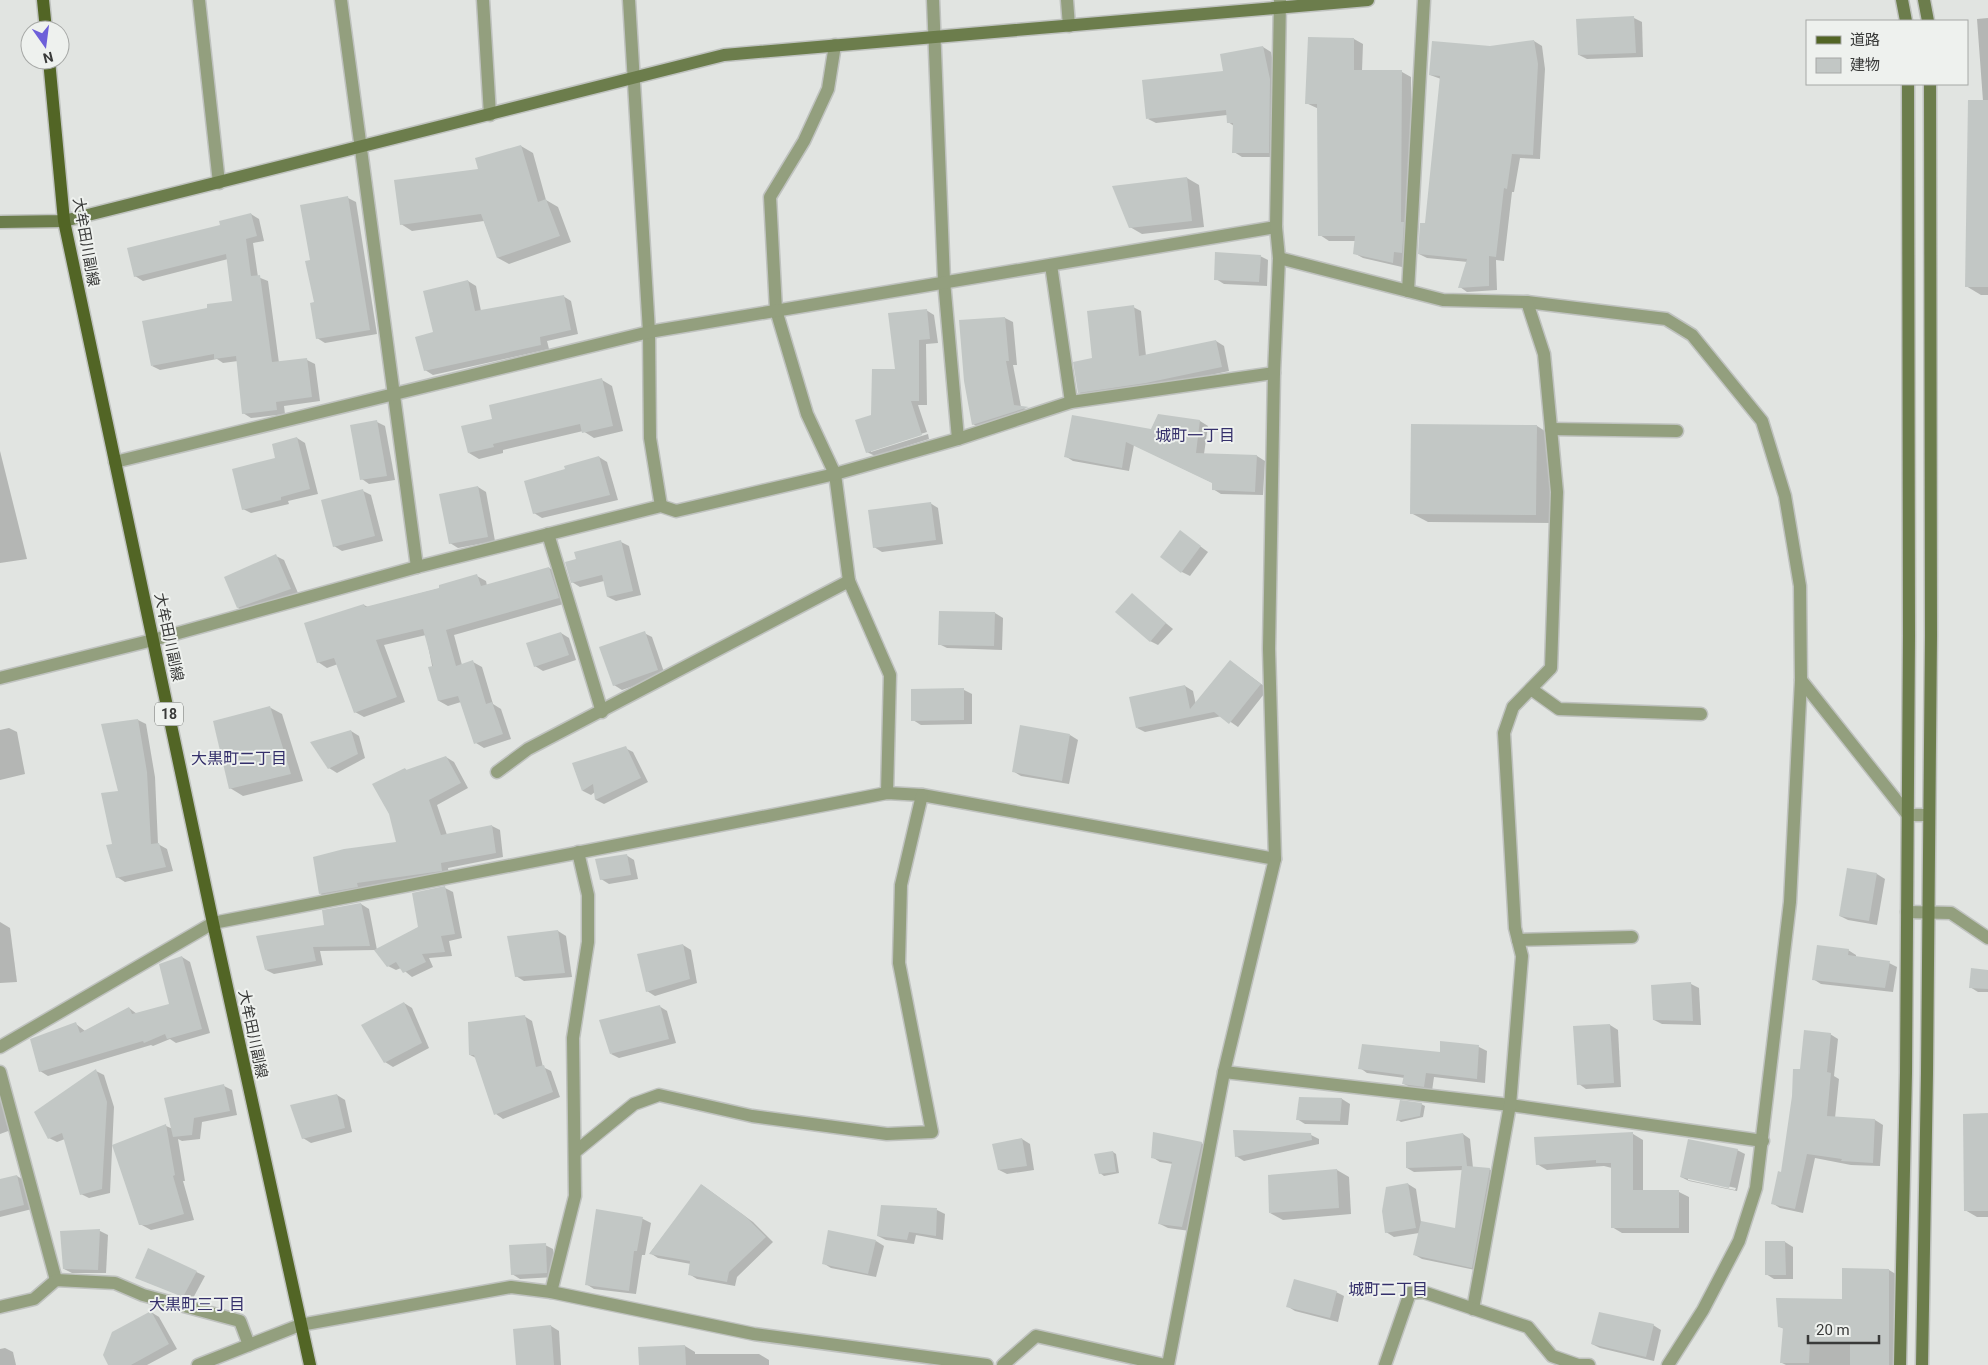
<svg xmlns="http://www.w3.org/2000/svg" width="1988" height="1365" font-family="Roboto,'Noto Sans JP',sans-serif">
  <rect width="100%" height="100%" fill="#e1e4e1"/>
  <g fill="#0003" fill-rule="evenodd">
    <path d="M1634,18L1642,22L1643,57L1587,59L1579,55L1577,20Z"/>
    <path d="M1988,18V295H1981L1966,286L1983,101L1977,19Z"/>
    <path d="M1354,39L1363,44L1362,71L1402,72L1411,77V257H1403L1402,267L1363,258L1354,253L1356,241H1329L1320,235L1319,109L1306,103Z"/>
    <path d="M1534,41L1542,46L1545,69L1540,159L1520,158L1514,192H1512L1504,261L1496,260L1497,290L1467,292L1460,287L1468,262L1427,258L1419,254L1427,224L1441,79L1430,75L1490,47Z"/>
    <path d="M1263,47L1271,52L1277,84V157H1242L1234,152V126L1228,122L1227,115L1156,123L1148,119Z"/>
    <path d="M521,146L533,153L546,200L558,207L571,242L509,264L498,258L484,221L412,231L401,224L480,170Z"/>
    <path d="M1187,178L1199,185L1204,227L1142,234L1130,227Z"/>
    <path d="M348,198L356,202L377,334L325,343L317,338L311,261Z"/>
    <path d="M251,214L259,219L264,241L253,243L258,277L268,281L279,363L307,360L315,364L320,401L284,406L285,414L251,418L243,413L238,361L223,363L217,359L160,370L152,366L233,302L228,259L143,281L135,276L221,226Z"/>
    <path d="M1260,256L1268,260L1267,286L1224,284L1216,279Z"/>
    <path d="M468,281L476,286L481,311L563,296L571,301L578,334L547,341L549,349L433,375L425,370L435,333Z"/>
    <path d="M1133,307L1141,311L1146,356L1216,341L1224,346L1229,371L1155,387L1087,397L1079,392L1093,359Z"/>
    <path d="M926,310L934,315L938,343L926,344L927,405H918L927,432L871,450V452L928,434L929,439L875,456L867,452L872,415Z"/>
    <path d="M1005,318L1013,322L1017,365H1013L1021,407L1034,412L981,429L973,424Z"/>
    <path d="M602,380L612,386L623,431L594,438L583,431L503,450V453L479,459L469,453L494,420Z"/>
    <path d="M1159,415L1200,421L1208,426L1204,454L1257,456L1265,461L1263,495L1221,494L1213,489V483L1134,445L1129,471L1073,461L1065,456L1152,431Z"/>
    <path d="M377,422L385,426L395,480L369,484L362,479Z"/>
    <path d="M1537,426L1553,436L1552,523L1428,522L1411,513Z"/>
    <path d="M297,438L305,443L318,494L288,501L289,504L251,513L243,509L277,459Z"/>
    <path d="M0,451L27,559L0,563Z"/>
    <path d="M599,457L607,462L618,500L542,518L534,513L566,470Z"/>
    <path d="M478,487L486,492L495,541L458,548L450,543Z"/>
    <path d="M363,491L371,495L383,541L342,551L334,546Z"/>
    <path d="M930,503L938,508L943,544L882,552L874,547Z"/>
    <path d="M1181,532L1208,552L1190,576L1182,572Z"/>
    <path d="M621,542L629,546L641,595L616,601L608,597L604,581L580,587L572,582Z"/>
    <path d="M276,556L284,560L298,593L246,612L238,608Z"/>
    <path d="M549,568L558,573L567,603L454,635L462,665L473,662L482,667L493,704L501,709L511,739L484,748L476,743L461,702L448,706L439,701L426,635L384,645L405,702L364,717L355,712L338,664L327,668L318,662L364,605L368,607L441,588L477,576L486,581L487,586Z"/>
    <path d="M1132,595L1173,629L1158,645L1150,641Z"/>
    <path d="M995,613L1003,618L1002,650L947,648L939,644Z"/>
    <path d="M561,633L569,638L576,660L543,671L535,666Z"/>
    <path d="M644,633L652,637L665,675L622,690L614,685Z"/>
    <path d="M1230,661L1268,689L1238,727L1222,716L1145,732L1137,728L1185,686L1193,691L1196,705Z"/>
    <path d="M964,690L972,694V724L921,725L913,720Z"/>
    <path d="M269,707L282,714L303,781L243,796L230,788Z"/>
    <path d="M138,720L146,724L155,777L158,844L167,849L173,871L125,882L117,877L113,844L119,792Z"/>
    <path d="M9,728L17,732L25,774L0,780V730Z"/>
    <path d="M351,731L359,736L365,758L337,773L329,768Z"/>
    <path d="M1070,735L1078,740L1069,784L1021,776L1013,771Z"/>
    <path d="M625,748L633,752L648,782L604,804L596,800L595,792L591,795L583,791L573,764Z"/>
    <path d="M446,757L454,762L468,788L437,805L447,835L492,826L500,830L503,857L448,868L449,875L364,887L365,891L328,898L320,894L397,844L405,769L408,771Z"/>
    <path d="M626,855L634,860L638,879L609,884L601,879Z"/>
    <path d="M1848,870L1877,874L1885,879L1877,925L1848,920L1840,916Z"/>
    <path d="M445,888L453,892L462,938L449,941L452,956L429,958L433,967L412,977L401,968L396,970L388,966L375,950L320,951L323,965L274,974L266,970L326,926L361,904L369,909L377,950L419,927Z"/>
    <path d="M0,922L10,928L17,982L0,983Z"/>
    <path d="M558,931L566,936L572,977L524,981L516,976Z"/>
    <path d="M683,945L691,950L697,983L655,996L647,991Z"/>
    <path d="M1848,950L1856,955V958L1889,963L1897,967L1893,992L1821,984L1813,979Z"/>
    <path d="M182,957L190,962L210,1033L176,1043L170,1039L153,1046L151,1045L48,1076L40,1071L76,1024L85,1031L129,1008L137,1014L170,1005Z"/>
    <path d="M1988,971V992H1978L1970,987Z"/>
    <path d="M1691,984L1699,988L1701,1025L1662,1024L1654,1020Z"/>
    <path d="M404,1003L412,1008L429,1048L393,1067L385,1062Z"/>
    <path d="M659,1006L667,1011L676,1043L619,1058L611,1054Z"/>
    <path d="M524,1016L532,1021L543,1067L551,1071L560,1097L503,1119L496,1114L476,1058L470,1055Z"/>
    <path d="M1610,1025L1618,1030L1621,1087L1586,1089L1579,1084L1575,1027Z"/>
    <path d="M1830,1034L1838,1039L1834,1076L1839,1079L1835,1118L1875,1120L1883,1125L1880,1166L1851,1165L1815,1158L1803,1213L1780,1208L1772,1203L1782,1173L1801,1071Z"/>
    <path d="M1441,1043L1479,1047L1487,1051L1485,1083L1434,1077L1432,1091L1412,1088L1404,1084L1405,1078L1367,1073L1360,1068L1441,1054Z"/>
    <path d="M96,1071L104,1075L114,1107L110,1193L89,1198L81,1194L65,1139L57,1142L49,1138Z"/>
    <path d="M224,1086L232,1090L237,1115L202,1122L200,1139L182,1141L178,1139L185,1181H183L194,1220L151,1230L140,1224L166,1126L173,1129Z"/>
    <path d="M337,1095L345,1100L352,1132L311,1143L303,1138Z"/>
    <path d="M1300,1098L1342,1099L1350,1104L1348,1125L1305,1124L1297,1119Z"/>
    <path d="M0,1101L3,1102L11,1130L0,1134Z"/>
    <path d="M1421,1104L1425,1106L1423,1117L1401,1122L1398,1120Z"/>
    <path d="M1988,1114V1217H1977L1965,1210Z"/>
    <path d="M1463,1134L1470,1139L1473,1168L1489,1169L1497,1174L1480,1271L1422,1259L1415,1255L1419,1233L1394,1237L1386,1232L1408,1184L1416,1189L1421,1222L1456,1230L1463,1170L1414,1172L1407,1168Z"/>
    <path d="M1633,1134L1643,1140V1192H1679L1689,1197V1233H1622L1612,1227V1168L1604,1166L1547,1170L1537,1164Z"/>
    <path d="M1311,1135L1319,1139V1144L1244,1161L1236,1156Z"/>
    <path d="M1022,1139L1030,1144L1034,1170L1007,1174L999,1170Z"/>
    <path d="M1201,1143L1209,1147L1190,1231L1168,1228L1160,1224L1173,1164L1160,1162L1152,1157Z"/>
    <path d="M1737,1150L1745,1154L1737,1191L1689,1181L1681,1177ZM1688,1178L1736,1188L1735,1190L1688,1180Z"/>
    <path d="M1113,1152L1116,1154L1119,1173L1104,1176L1100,1173Z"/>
    <path d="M1337,1170L1349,1177L1351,1214L1283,1220L1270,1213Z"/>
    <path d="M17,1176L25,1181L32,1209L0,1217V1181Z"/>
    <path d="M702,1185L753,1222L773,1242L737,1277L735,1286L697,1279L689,1274L691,1264L658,1258L650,1253Z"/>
    <path d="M597,1210L643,1219L651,1223L645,1255H642L636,1294L594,1289L586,1284Z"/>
    <path d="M937,1210L945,1214L943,1240L916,1235L914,1244L886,1240L878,1236Z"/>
    <path d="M100,1231L108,1235L106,1273H72L64,1269L61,1232Z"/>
    <path d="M876,1241L884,1246L876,1277L831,1268L823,1263Z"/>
    <path d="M1785,1242L1793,1247V1279H1774L1766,1274Z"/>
    <path d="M545,1245L553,1249L555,1277L520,1279L512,1274Z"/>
    <path d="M149,1250L205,1276L192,1300L137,1278Z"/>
    <path d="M1844,1270H1889L1899,1276V1365H1786L1782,1363L1784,1329L1780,1327L1844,1300Z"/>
    <path d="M1336,1292L1344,1296L1338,1322L1295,1311L1287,1306Z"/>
    <path d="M151,1312L159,1317L177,1349L147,1365H109Z"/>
    <path d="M1653,1325L1661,1330L1654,1361L1600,1348L1592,1344Z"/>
    <path d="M551,1326L559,1331L561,1365H517Z"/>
    <path d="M685,1346L695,1352V1354H759L769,1360V1365H640L639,1348Z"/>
    <path d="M5,1348L13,1352L16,1365H0V1349Z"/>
  </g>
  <g fill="#c2c7c5">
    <path d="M1634,16L1636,53L1578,55L1576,19Z"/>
    <path d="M1308,37L1354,38V70H1402L1401,222H1404L1402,253L1394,252L1393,263L1353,254L1355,236H1318L1317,104H1305Z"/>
    <path d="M1534,40L1538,64L1533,155L1512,154L1507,189L1504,188L1496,257L1489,256V286L1458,288L1467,259L1418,254L1420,223H1425L1440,76L1429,75L1432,41L1490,46Z"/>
    <path d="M1263,46L1270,79L1269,153H1232L1233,123H1227L1226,110L1146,119L1142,80L1223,71L1220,54Z"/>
    <path d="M1968,100H1988V287H1965Z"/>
    <path d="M521,145L538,202L546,199L560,236L497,258L481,214L400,225L394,180L478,169L475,158Z"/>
    <path d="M1187,177L1192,221L1129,228L1112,186Z"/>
    <path d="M348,196L370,330L316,339L310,303L314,302L305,261L310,260L300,205Z"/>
    <path d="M251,213L257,236L246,239L251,276L260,275L272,362L307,358L312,397L276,402L277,410L242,414L236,356L214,359V354L151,366L142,321L207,308V304L232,301L226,254L134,277L127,248L220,225L219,221Z"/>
    <path d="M1215,252L1261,255L1259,282L1214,280Z"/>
    <path d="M468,280L475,311L564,295L571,330L540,337L541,345L424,371L415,337L433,332L423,291Z"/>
    <path d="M1134,305L1139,356L1216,340L1222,367L1146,383L1078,393L1073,362L1092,358L1087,311Z"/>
    <path d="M927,309L930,339L919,340V401H911L922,435L866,453L855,420L871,415L872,369H895L888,313Z"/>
    <path d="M1005,317L1009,361H1006L1014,405L1029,407L972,425L964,381L959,320Z"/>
    <path d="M602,378L613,426L582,433L580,424L493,444L494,447L468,453L461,426L492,419L489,405Z"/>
    <path d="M1158,414L1200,420L1196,453L1257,455L1255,492L1212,490V483L1126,442L1122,468L1064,457L1072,415L1151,429Z"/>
    <path d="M377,420L387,476L360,480L350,425Z"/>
    <path d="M1411,424L1537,425L1536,515L1410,514Z"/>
    <path d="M297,437L310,489L281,497V500L242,510L232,469L275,458L272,444Z"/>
    <path d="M599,456L610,495L533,514L524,481L565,469L564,466Z"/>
    <path d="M478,486L488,537L449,544L439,494Z"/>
    <path d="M363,489L375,536L333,547L321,500Z"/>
    <path d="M931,502L936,540L873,548L868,510Z"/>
    <path d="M1180,530L1201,546L1181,573L1160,557Z"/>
    <path d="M621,540L633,591L607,597L602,575L571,583L565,562L576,559L574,552Z"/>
    <path d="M276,554L291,589L237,608L224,577Z"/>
    <path d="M549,567L559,598L446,630L456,666L473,660L486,704L492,702L503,734L474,744L458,696L438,701L428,667L433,666L423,629L376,640L397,697L354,713L334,658L317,663L304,623L364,604L365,607L439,588V585L477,574L481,586Z"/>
    <path d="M1132,593L1166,623L1150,642L1115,612Z"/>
    <path d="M939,611L995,612L994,646L938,645Z"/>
    <path d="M645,631L658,670L613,686L599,647Z"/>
    <path d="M561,632L569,655L534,667L526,643Z"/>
    <path d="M1230,660L1261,684L1229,724L1214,712L1136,728L1129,697L1185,685L1190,709Z"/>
    <path d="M964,688V720L911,721V689Z"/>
    <path d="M270,706L291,774L229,789L213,721Z"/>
    <path d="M138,719L147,772L151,844L159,843L166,867L116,878L106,845L112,844L101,793L118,791L101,724Z"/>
    <path d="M1020,725L1070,734L1062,781L1012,772Z"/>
    <path d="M351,730L358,754L328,769L310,742Z"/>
    <path d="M626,746L641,778L595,800L593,784L582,791L572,763Z"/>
    <path d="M446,756L461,783L429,800L441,835L492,825L496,853L441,863L442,871L357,883L358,887L319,894L313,857L344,849L396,842L389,814L372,784L405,768L406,770Z"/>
    <path d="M627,854L631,875L600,880L595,859Z"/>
    <path d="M1847,868L1877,873L1869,921L1839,916Z"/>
    <path d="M445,886L455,934L441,936L445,952L422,954L426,962L403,973L396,962L387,967L374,950L418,927L412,893Z"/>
    <path d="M361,903L370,946L313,947L316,961L265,970L256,936L324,925L322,910Z"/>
    <path d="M558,930L565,973L515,977L507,936Z"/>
    <path d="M683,944L690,979L646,992L637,954Z"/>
    <path d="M1817,945L1849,949L1848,955L1890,961L1885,988L1812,980Z"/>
    <path d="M182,956L202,1029L167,1039L165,1034L144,1043L143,1041L39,1072L30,1039L76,1022L80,1033L129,1007L132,1014L169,1004L159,964Z"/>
    <path d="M1971,968L1988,970V989L1969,988Z"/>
    <path d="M1691,982L1693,1021L1653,1020L1651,985Z"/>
    <path d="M404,1002L422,1043L384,1063L361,1025Z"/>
    <path d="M660,1005L669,1039L610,1054L599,1020Z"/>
    <path d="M525,1015L536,1067L544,1065L553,1092L494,1115L474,1055H469L468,1022Z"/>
    <path d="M1610,1024L1614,1083L1577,1085L1573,1026Z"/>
    <path d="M1804,1030L1831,1033L1827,1072L1831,1073L1827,1116L1875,1119L1873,1163L1841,1161L1842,1159L1807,1154L1795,1209L1771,1204L1778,1171L1781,1172L1792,1096L1793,1069H1800Z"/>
    <path d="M1440,1041L1479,1045L1477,1079L1426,1073L1424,1087L1402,1084L1404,1075L1358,1069L1362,1044L1440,1052Z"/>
    <path d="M96,1069L107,1102L102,1189L80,1195L62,1133L48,1139L34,1112Z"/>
    <path d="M224,1084L230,1111L194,1118L192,1135L173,1137L164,1098Z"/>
    <path d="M337,1094L345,1128L302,1139L290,1105Z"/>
    <path d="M1299,1097L1342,1098L1340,1121L1296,1120Z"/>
    <path d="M1400,1100L1422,1103L1420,1116L1396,1121Z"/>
    <path d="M1988,1113V1211H1964L1963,1114Z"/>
    <path d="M166,1124L175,1175L173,1176L184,1214L147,1225H139L112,1145Z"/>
    <path d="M1233,1130L1311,1133L1312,1140L1235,1157Z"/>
    <path d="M1153,1132L1202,1142L1182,1227L1158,1224L1172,1162L1151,1158Z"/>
    <path d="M1633,1132V1190H1679V1228H1611V1163H1596V1160L1536,1165L1534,1137Z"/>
    <path d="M1463,1133L1467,1166L1490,1168L1472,1268L1413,1255L1421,1221L1455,1228L1462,1166L1406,1168V1142Z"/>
    <path d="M1022,1138L1027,1166L998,1170L992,1144Z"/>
    <path d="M1688,1139L1738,1149L1729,1188L1680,1177Z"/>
    <path d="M1113,1151L1116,1172L1099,1174L1094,1154Z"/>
    <path d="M1337,1169L1339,1208L1269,1213L1268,1175Z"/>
    <path d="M17,1175L24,1205L0,1211V1179Z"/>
    <path d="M1408,1183L1416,1228L1385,1233L1382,1211L1386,1187Z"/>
    <path d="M701,1184L745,1216L766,1237L729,1272L727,1282L688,1275L690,1261L649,1254Z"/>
    <path d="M881,1205L937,1208L936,1236L909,1232L907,1240L877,1236Z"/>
    <path d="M596,1209L643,1217L637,1251H634L629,1291L585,1285Z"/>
    <path d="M100,1229L98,1270L63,1269L60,1231Z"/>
    <path d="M828,1230L876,1240L868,1274L822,1264Z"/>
    <path d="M1765,1241H1785L1786,1275H1765Z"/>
    <path d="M546,1243L547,1273L511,1275L509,1245Z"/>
    <path d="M148,1248L197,1271L183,1297L135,1278Z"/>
    <path d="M1842,1268L1889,1269V1365H1850V1343H1810L1809,1363H1780L1783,1328L1778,1327L1776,1298L1842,1299Z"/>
    <path d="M1294,1279L1337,1291L1330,1318L1286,1307Z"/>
    <path d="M151,1311L169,1344L131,1365H108L103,1355L112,1332Z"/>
    <path d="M1599,1312L1654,1324L1646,1357L1591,1344Z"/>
    <path d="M551,1325L554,1365H516L513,1329Z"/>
    <path d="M685,1345L686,1365H639L638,1347Z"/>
  </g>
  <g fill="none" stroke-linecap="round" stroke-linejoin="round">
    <defs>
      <g id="street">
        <path d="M199,0L219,183"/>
        <path d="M341,0L417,567"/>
        <path d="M483,0L490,115"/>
        <path d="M629,0L649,332L650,438L661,506"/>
        <path d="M933,0L944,281L958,439"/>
        <path d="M1067,0L1069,26"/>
        <path d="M835,45L828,89L804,141L770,197L776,310L807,414L835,474L849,581L890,675L887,793"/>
        <path d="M1279,258L1443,300L1527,302L1666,319L1692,335L1762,421L1785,496L1800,586L1801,680L1790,902L1756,1188L1739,1241L1703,1310L1668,1365"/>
        <path d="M1051,265L1071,402"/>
        <path d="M1408,291L1424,0"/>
        <path d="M1551,429L1677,431"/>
        <path d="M115,462L649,332L1276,227"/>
        <path d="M548,534L602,712"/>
        <path d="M0,678L153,640L417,567L661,506L676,511L835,474L958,439L1071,402L1274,373"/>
        <path d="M1801,680L1908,815H1928"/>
        <path d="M1531,689L1559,709L1701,714"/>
        <path d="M497,772L528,749L849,581"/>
        <path d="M1907,912L1951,913L1988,938"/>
        <path d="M1518,940L1632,937"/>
        <path d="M0,1047L213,923L887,793L922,795L1275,859"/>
        <path d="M0,1072L56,1280"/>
        <path d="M1224,1072L1510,1105L1763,1141"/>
        <path d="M575,1152L634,1104L659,1095L752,1116L887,1134L932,1132L899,963L901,885L922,795"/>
        <path d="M551,1292L575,1196L573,1038L588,942V895L578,852"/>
        <path d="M0,1307L34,1299L56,1280L115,1283L143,1295L240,1321L249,1345"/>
        <path d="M1473,1309L1510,1105L1522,956L1515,928L1504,733L1513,707L1551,668L1557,492L1544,354L1527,302"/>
        <path d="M198,1365L300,1325L511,1287L551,1292L754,1334L987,1365"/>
        <path d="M1003,1365L1036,1336L1165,1365"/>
        <path d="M1168,1365L1224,1072L1275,859L1269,649L1274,373L1279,258L1276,227L1280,0"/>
        <path d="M1385,1365L1410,1293L1423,1292L1528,1327L1552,1356L1578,1365H1589"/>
      </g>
      <g id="secondary">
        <path d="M1902,0L1906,21"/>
        <path d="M1924,0L1928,21"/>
        <path d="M0,222L64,221L724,55L1368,0"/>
        <path d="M1900,1365L1906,1073L1909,635L1908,84"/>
        <path d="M1922,1365L1927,1073L1931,635L1930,84"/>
      </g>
      <g id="primary">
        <path d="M43,0L46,30"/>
        <path d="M49,60L64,221L213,923L310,1365"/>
      </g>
    </defs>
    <use href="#street" stroke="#bfc2bf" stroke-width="15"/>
    <use href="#secondary" stroke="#bfc2bf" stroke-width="15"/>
    <use href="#primary" stroke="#bfc2bf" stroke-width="15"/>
    <use href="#street" stroke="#939f7e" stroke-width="12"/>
    <use href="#secondary" stroke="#6c7d4c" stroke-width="12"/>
    <use href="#primary" stroke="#526525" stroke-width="12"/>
  </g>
  <g text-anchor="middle" stroke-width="4" stroke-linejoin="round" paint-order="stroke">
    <rect fill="#eef1ee" stroke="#6f716f" stroke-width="1" x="155" y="702.5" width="28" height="23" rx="4"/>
    <g font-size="14" font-weight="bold" fill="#393a39">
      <text x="169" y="719">18</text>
    </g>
    <g font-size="15" fill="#393a39" stroke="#eef1ee">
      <text transform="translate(86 242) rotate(80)" y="5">大牟田川副線</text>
      <text transform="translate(169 637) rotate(78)" y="5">大牟田川副線</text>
      <text transform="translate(253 1034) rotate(78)" y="5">大牟田川副線</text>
    </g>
    <g font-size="16" fill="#35306b" stroke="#eef1ee">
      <text x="1195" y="441">城町一丁目</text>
      <text x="239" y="764">大黒町二丁目</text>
      <text x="1388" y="1295">城町二丁目</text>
      <text x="197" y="1310">大黒町三丁目</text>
    </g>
  </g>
  <rect x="1806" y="20" width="162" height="65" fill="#eef1ee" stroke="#a6a8a6"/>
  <rect x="1816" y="36" width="25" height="8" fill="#526525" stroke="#a6a8a6"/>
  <text x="1850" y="45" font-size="15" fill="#393a39">道路</text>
  <rect x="1816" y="58" width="25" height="15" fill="#c2c7c5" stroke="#a6a8a6"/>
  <text x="1850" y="70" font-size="15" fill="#393a39">建物</text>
  <g transform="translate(45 45) rotate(166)"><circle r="24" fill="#eef1ee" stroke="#a6a8a6"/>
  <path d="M0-4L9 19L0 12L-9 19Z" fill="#6d5fd9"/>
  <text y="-8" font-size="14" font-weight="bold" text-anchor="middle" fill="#393a39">N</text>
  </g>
  <path d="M1808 1335v8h71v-8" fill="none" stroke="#393a39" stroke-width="2.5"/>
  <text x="1816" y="1335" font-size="15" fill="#393a39" stroke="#eef1ee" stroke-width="4" paint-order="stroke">20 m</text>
</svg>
